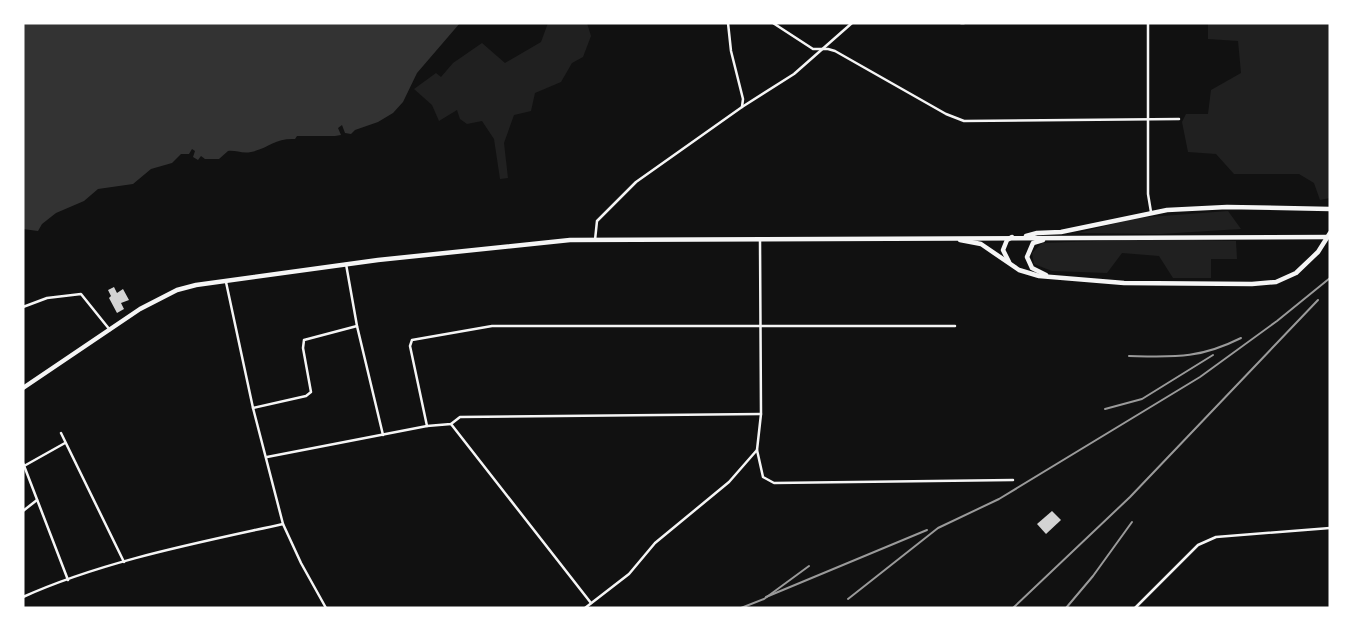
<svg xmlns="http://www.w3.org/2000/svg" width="1353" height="631" font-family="Mulish,sans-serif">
  <rect width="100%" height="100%" fill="#111"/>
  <g fill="#202020">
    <path d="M548,23H587L591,36L583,57L572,63L561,82L535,93L531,111L514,115L504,143L508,178L500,179L494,139L482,121L467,124L460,119L457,110L439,121L432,105L414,89L436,73L441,77L453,63L482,43L505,63L541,42Z"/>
    <path d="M1208,23H1330V198L1320,200L1314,183L1299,174H1234L1216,154L1188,152L1182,122L1186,114H1208L1211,90L1241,73L1238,41L1208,39Z"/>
    <path d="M1228,211L1241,229L1160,234L1078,233L1136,218Z"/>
    <path d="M1152,239L1236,241L1237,259H1211V278H1173L1159,256L1122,253L1107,273L1052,271L1034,264L1032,253L1042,243Z"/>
  </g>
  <path fill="#333" d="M23,23H460L417,73L403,102L393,113L378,122L355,130L351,134L345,133L342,125L338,128L341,135L335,136H297L295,139C275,138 269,148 251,152C242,154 236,150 228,151L219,159H205L201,156L198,160L193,157L195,151L192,149L189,154H181L172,163L151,169L133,184L98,189L84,201L56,213L42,224L38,231L23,229Z"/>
  <g fill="#d3d3d3">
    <path d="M114,287L117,293L123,289L129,300L121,303L124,309L117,313L109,298L111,296L108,290Z"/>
    <path d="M1052,511L1061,520L1046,534L1037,524Z"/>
  </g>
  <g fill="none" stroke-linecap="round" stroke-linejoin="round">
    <g stroke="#f5f5f5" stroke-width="2.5">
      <path d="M728,23L731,51L743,99L742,107"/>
      <path d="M773,23L813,49H828L835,51L946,114L964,121L1179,119"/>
      <path d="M961,23H964"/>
      <path d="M1148,23V194L1151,212"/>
      <path d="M595,240L597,221L636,182L742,107L794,74L852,23"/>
      <path d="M346,264L357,326L383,435"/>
      <path d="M226,282L253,408L283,524L301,563L326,608"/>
      <path d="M23,307L47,298L81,294L110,330"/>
      <path d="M253,408L306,396L311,392L303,348L304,340L357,326"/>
      <path d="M451,424L591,603"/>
      <path d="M427,426L410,346L412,340L492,326H955"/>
      <path d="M61,433L124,562"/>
      <path d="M757,450L761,414L760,240"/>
      <path d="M267,457L427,426L451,424L460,417L761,414"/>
      <path d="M23,463L68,580"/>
      <path d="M24,466L65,443"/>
      <path d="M23,511L37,500"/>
      <path d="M23,597C103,561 197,543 283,524"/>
      <path d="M585,608L629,574L655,543L729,482L757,450L763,477L774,483L1013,480"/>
      <path d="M1135,608L1198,545L1216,537L1330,528"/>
    </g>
    <g stroke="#f5f5f5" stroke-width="4.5">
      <path d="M1026,236L1037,233L1061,232L1167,210L1227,207L1330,209"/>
      <path d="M960,240L981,244L1019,270L1039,276L1124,283L1252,284L1276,282L1296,273L1318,252L1330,233"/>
      <path d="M1043,240L1033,243L1027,257L1032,268L1046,275"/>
      <path d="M1009,262L1003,250L1007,240L1012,237"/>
      <path d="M23,388L140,309L177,290L196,285L378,260L570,240L1330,237"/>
    </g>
    <g stroke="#9a9a9a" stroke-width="2">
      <path d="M1129,356C1175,357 1199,359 1241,338"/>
      <path d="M1105,409L1142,399L1213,355"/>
      <path d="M766,597L927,530"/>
      <path d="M848,599L938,528L999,499L1200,377L1277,321L1330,278"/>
      <path d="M741,608L764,599L809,566"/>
      <path d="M1013,608L1130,497L1318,300"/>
      <path d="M1066,608L1093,576L1132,522"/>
    </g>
  </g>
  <rect width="1353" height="631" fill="none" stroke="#ffffff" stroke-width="49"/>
</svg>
